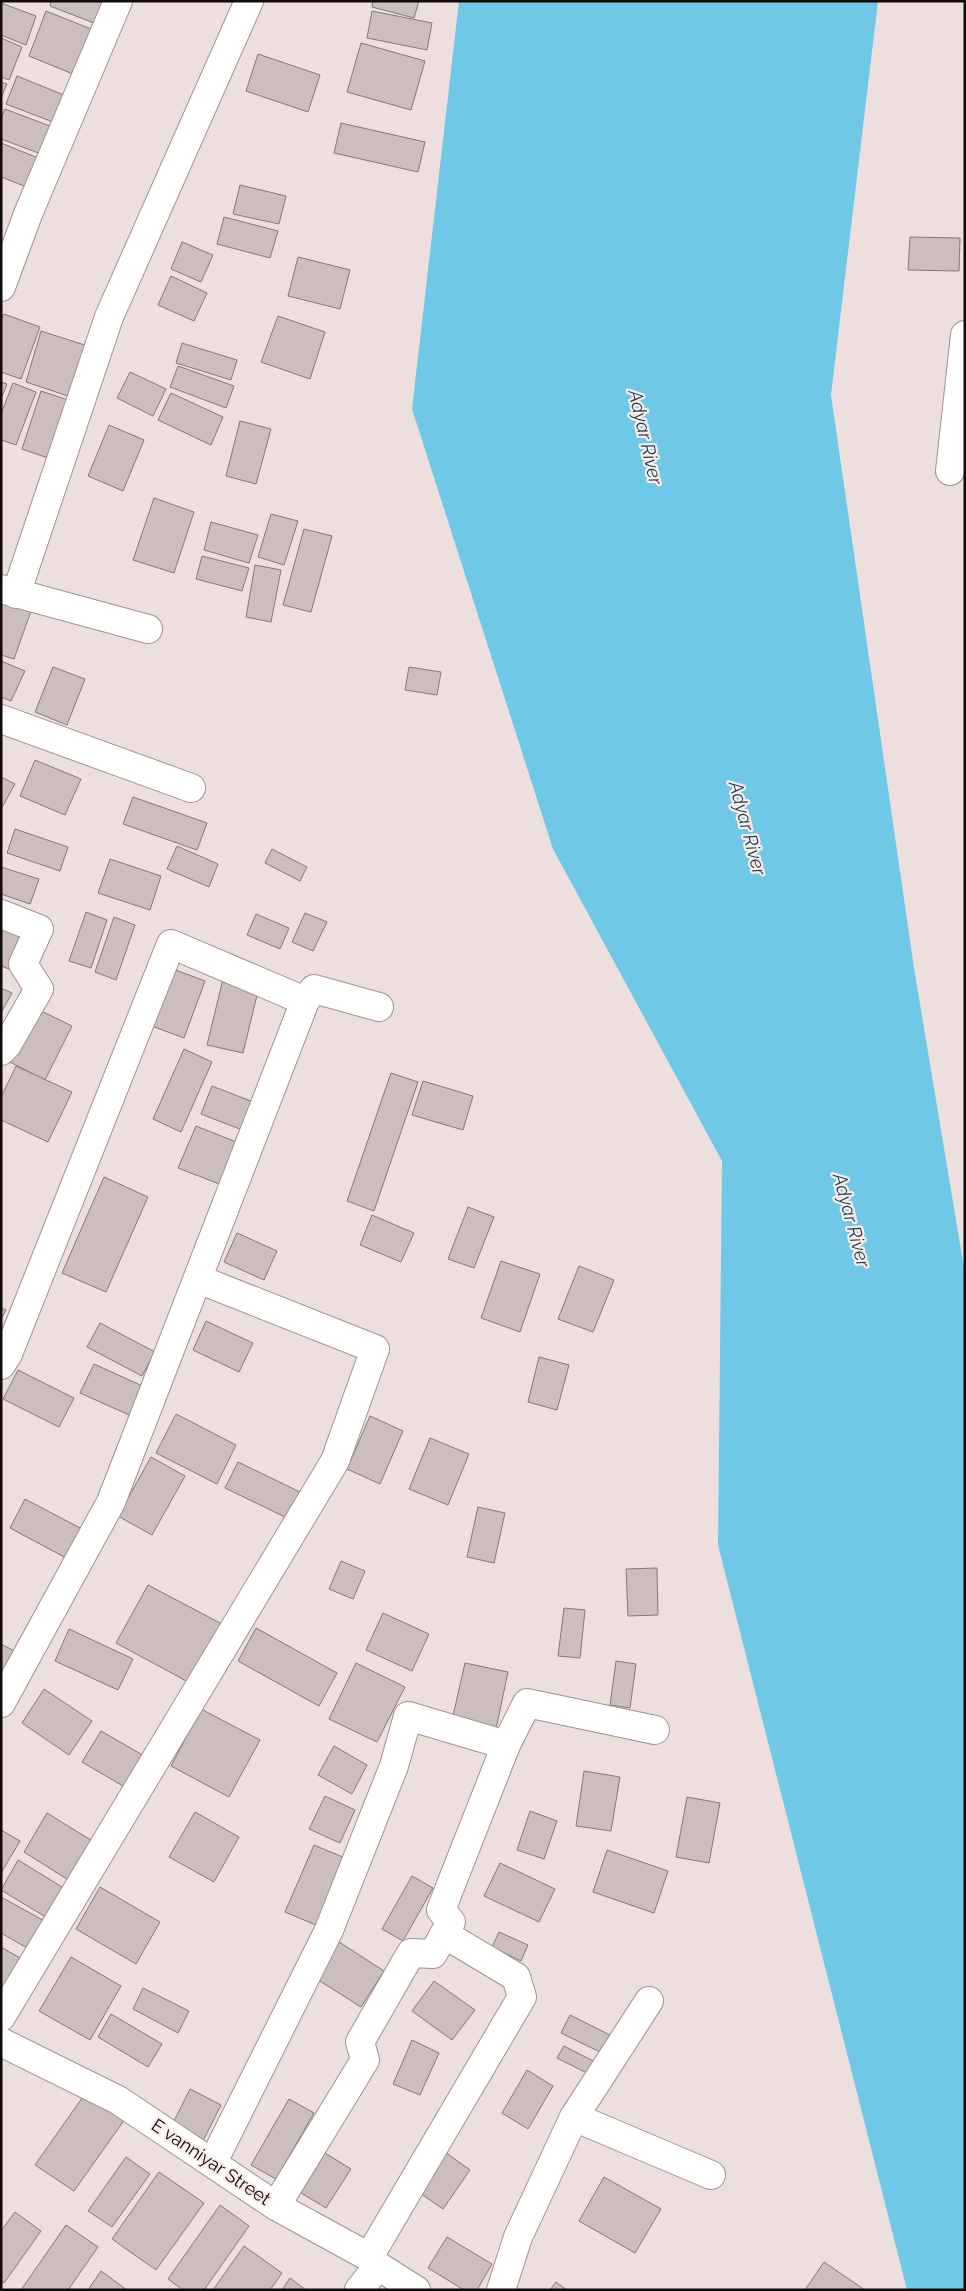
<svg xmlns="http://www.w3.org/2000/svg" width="966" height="2291" font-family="Raleway,sans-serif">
  <rect width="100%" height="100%" fill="#eddfdd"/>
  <path fill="#70c8e7" d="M459,1H878L831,395L914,968L965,1274V2290H907L718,1545L722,1161L553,849L412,409Z"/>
  <g fill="#cbbebc" stroke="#857877">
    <path d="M51,1H108L99,25L50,6Z"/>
    <path d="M373,1H419L414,18L372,7Z"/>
    <path d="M1,3L36,16L26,45L1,35Z"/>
    <path d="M46,11L91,29L73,74L29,56Z"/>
    <path d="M372,11L432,23L427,50L367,38Z"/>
    <path d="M1,38L22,47L9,80L1,77Z"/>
    <path d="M361,43L425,61L411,110L347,92Z"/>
    <path d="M258,54L320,75L308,112L246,91Z"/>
    <path d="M17,76L64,95L53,122L6,104Z"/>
    <path d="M1,82L7,84L1,98Z"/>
    <path d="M5,109L55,128L44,155L1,139V119Z"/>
    <path d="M341,123L425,142L418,172L334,153Z"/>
    <path d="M1,143L43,160L32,189L1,177Z"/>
    <path d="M240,185L286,196L279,224L233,214Z"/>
    <path d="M224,217L278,231L270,258L217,244Z"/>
    <path d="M910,237L960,238L959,271L908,270Z"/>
    <path d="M182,242L213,255L201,282L171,269Z"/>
    <path d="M298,257L350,270L340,309L288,296Z"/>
    <path d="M171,276L207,293L194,321L158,305Z"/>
    <path d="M4,314L40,327L21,379L1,372V320Z"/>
    <path d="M278,316L325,332L310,379L261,362Z"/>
    <path d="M41,331L91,347L74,398L26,382Z"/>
    <path d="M182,343L237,360L231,380L176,363Z"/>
    <path d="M178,366L234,386L226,408L170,387Z"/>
    <path d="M130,372L166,389L153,416L117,398Z"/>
    <path d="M1,382L7,384L1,399Z"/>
    <path d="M13,383L36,392L16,445L1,440V414Z"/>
    <path d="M41,391L71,401L51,459L22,449Z"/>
    <path d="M171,393L223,417L211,445L158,420Z"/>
    <path d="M240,421L271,429L256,484L226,476Z"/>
    <path d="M109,425L144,440L123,491L88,476Z"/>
    <path d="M154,498L194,512L174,573L133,560Z"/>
    <path d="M271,514L298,521L284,565L258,557Z"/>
    <path d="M211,522L258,535L249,563L204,550Z"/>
    <path d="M304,529L332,536L311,612L283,605Z"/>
    <path d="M202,556L249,568L242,591L196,579Z"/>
    <path d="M255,565L281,570L271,622L246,617Z"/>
    <path d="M1,600L31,611L14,659L1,655Z"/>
    <path d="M1,661L25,671L11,701L1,697Z"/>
    <path d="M53,667L85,679L67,725L35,712Z"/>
    <path d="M409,667L441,672L437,695L405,690Z"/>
    <path d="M35,760L81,779L65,815L20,796Z"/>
    <path d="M1,777L15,784L1,809Z"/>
    <path d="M133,797L207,823L197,850L123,824Z"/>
    <path d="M15,829L68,847L60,871L7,853Z"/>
    <path d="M177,846L218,864L209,887L167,869Z"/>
    <path d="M272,849L307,867L300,881L265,863Z"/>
    <path d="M110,859L161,876L150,910L98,893Z"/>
    <path d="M1,867L39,879L30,904L1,894Z"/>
    <path d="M86,912L107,920L91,968L69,961Z"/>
    <path d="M305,913L327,922L313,951L292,942Z"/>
    <path d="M256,914L289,928L280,949L247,935Z"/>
    <path d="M114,917L135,925L116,980L95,972Z"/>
    <path d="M1,922L25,933L9,969L1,966Z"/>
    <path d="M170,968L205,981L184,1038L149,1025Z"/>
    <path d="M223,979L259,987L243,1053L207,1045Z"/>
    <path d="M1,988L12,993L1,1013Z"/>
    <path d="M35,1008L72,1026L45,1080L8,1061Z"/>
    <path d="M184,1049L212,1062L181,1132L153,1119Z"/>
    <path d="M16,1066L72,1092L48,1142L1,1120V1097Z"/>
    <path d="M391,1073L418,1082L374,1211L347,1201Z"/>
    <path d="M423,1081L473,1096L463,1130L412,1115Z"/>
    <path d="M212,1086L261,1105L250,1133L201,1114Z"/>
    <path d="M196,1126L244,1145L227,1187L178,1168Z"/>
    <path d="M104,1177L148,1197L106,1292L62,1273Z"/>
    <path d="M468,1207L494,1217L474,1268L448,1259Z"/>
    <path d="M372,1215L414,1233L401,1262L360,1245Z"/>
    <path d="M237,1233L277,1251L264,1280L224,1262Z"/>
    <path d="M501,1261L540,1274L520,1332L481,1318Z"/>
    <path d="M579,1266L614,1280L593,1332L558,1319Z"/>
    <path d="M1,1308L6,1310L1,1319Z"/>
    <path d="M206,1321L253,1343L239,1372L193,1350Z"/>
    <path d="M100,1323L155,1352L142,1376L87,1347Z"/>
    <path d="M539,1357L569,1365L557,1410L528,1402Z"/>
    <path d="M94,1364L149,1389L136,1418L80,1393Z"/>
    <path d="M18,1370L74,1398L59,1427L3,1399Z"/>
    <path d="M176,1414L236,1445L217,1484L156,1453Z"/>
    <path d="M370,1416L403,1431L380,1484L347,1469Z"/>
    <path d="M430,1438L469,1454L448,1505L409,1489Z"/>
    <path d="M151,1457L185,1476L152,1535L118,1516Z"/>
    <path d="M238,1462L304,1494L291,1520L225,1488Z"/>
    <path d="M25,1499L84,1530L68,1559L10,1528Z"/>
    <path d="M478,1507L505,1513L494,1563L467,1557Z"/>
    <path d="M341,1561L365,1571L353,1599L329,1589Z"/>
    <path d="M657,1568L658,1615L628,1616L626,1569Z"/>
    <path d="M148,1585L222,1624L190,1683L116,1643Z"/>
    <path d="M564,1608L585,1610L580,1658L558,1656Z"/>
    <path d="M383,1613L429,1634L412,1671L366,1650Z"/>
    <path d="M256,1628L337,1673L319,1706L238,1661Z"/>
    <path d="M69,1629L133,1659L118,1690L55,1661Z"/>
    <path d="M1,1644L22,1655L1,1688Z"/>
    <path d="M616,1661L636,1664L630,1708L610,1705Z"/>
    <path d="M356,1663L405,1687L377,1742L329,1719Z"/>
    <path d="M465,1663L508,1672L496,1729L452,1720Z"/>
    <path d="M44,1689L92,1721L69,1755L22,1723Z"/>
    <path d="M201,1709L260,1740L229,1797L171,1766Z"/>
    <path d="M101,1731L146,1757L128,1789L82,1762Z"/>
    <path d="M334,1746L367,1765L352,1794L318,1775Z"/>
    <path d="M584,1771L620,1777L611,1831L576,1826Z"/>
    <path d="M325,1796L355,1810L340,1843L309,1829Z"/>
    <path d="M687,1797L720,1803L709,1863L676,1857Z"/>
    <path d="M530,1811L557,1821L544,1859L517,1850Z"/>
    <path d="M195,1812L239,1837L214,1882L169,1857Z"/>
    <path d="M47,1813L94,1842L70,1881L24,1852Z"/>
    <path d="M1,1830L20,1841L1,1873Z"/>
    <path d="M314,1845L345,1858L316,1925L285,1912Z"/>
    <path d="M607,1850L668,1871L654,1913L593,1892Z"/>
    <path d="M18,1860L67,1890L49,1919L1,1890Z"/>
    <path d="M500,1863L555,1889L539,1922L484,1896Z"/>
    <path d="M412,1876L433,1888L403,1941L382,1929Z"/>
    <path d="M100,1887L160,1922L136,1964L76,1929Z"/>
    <path d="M1,1897L50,1924L34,1952L1,1933Z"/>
    <path d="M499,1932L528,1945L521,1961L492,1947Z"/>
    <path d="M336,1940L384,1971L361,2007L312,1976Z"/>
    <path d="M1,1947L27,1962L1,2000Z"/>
    <path d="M71,1957L121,1986L90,2040L39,2011Z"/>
    <path d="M434,1981L475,2010L452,2040L412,2011Z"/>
    <path d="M143,1988L189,2011L178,2033L133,2009Z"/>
    <path d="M111,2014L162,2044L148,2067L98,2037Z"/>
    <path d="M570,2015L610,2035L602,2053L561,2033Z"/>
    <path d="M412,2040L439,2053L420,2095L393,2084Z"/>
    <path d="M564,2046L597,2063L591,2075L557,2058Z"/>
    <path d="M527,2070L553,2086L528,2129L502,2113Z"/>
    <path d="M190,2089L221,2105L203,2141L172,2125Z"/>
    <path d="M87,2091L125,2119L74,2191L35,2165Z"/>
    <path d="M289,2099L314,2113L276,2179L251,2165Z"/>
    <path d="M445,2152L470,2170L443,2209L417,2191Z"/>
    <path d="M325,2153L351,2169L326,2208L301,2193Z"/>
    <path d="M126,2157L150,2174L112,2227L88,2211Z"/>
    <path d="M159,2172L204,2203L156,2270L112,2239Z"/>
    <path d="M604,2177L661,2209L635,2253L579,2221Z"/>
    <path d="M220,2205L249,2226L204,2290H183L168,2279Z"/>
    <path d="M15,2212L41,2231L4,2283L1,2281V2231Z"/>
    <path d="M66,2225L98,2247L68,2290H21Z"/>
    <path d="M447,2237L492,2264L477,2290H464L428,2268Z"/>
    <path d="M244,2246L282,2273L270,2290H213Z"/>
    <path d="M824,2262L865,2290H805Z"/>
    <path d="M101,2271L127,2290H88Z"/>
    <path d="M290,2278L306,2290H282Z"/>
    <path d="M556,2282L567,2290H550Z"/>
  </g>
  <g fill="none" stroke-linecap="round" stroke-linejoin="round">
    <defs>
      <g id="minor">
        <path d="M1,287L28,214L118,1"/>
        <path d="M950,471L965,335"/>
        <path d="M1,589L148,629"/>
        <path d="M16,594L109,317L249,1"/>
        <path d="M1,719L191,788"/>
        <path d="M1,914L39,929L23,964L39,989L7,1045L1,1051"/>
        <path d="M1,1365L8,1354L171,944L305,1001"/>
        <path d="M1,1703L111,1502L305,1001L314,989L379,1007"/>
        <path d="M1,2017L335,1461L375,1349L198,1279"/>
        <path d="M1,2042L118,2100L276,2206L369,2257L378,2266L416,2290"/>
        <path d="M574,2117L711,2175"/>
        <path d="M213,2162L329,1930L394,1766L408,1716L506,1745"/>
        <path d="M276,2206L365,2060L360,2042L411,1953L433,1954L451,1922L441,1910L506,1745L527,1703L655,1730"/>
        <path d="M369,2257L522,1997L516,1977L444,1934"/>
        <path d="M359,2290L378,2266"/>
        <path d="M501,2290L518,2237L574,2117L649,2001"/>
      </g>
    </defs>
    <use href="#minor" stroke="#9f9291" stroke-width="30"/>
    <use href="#minor" stroke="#fff" stroke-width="28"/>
  </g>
  <g text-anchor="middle" stroke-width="4.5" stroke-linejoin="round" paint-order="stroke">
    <g font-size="18" fill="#0f0b0a" stroke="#faeceb">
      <text transform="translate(211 2162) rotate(34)" y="6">E vanniyar Street</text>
    </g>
    <g font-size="19" font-style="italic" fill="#163e4c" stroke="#faeceb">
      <text transform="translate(646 437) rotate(77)" y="7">Adyar River</text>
      <text transform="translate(748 828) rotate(75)" y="7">Adyar River</text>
      <text transform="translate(852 1220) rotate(75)" y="7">Adyar River</text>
    </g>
  </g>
  <rect width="966" height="2291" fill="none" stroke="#0f0b0a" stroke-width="5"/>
</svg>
